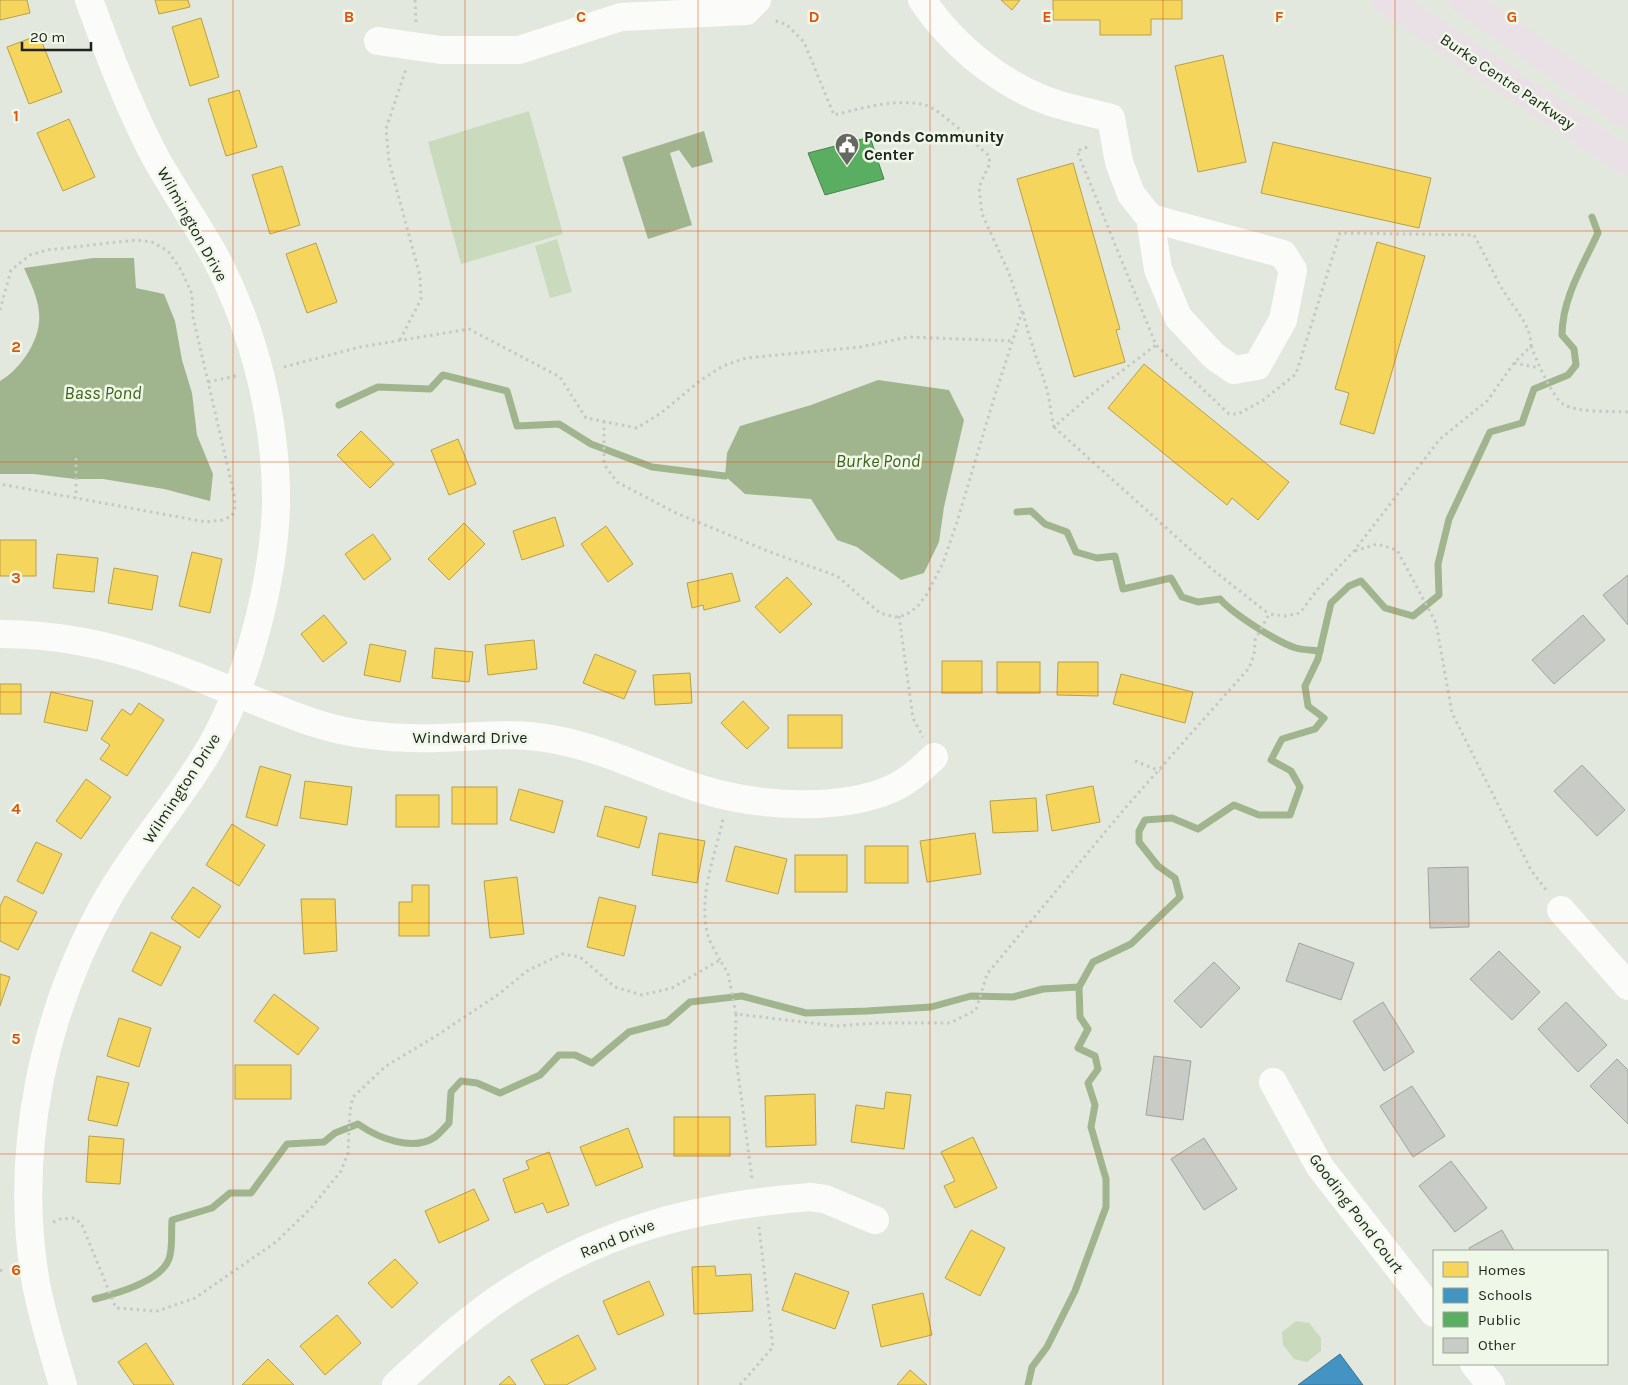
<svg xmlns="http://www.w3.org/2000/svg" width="1628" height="1385" font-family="Karla,sans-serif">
  <rect width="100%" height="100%" fill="#e3e8de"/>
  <g fill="#cadabc">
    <path d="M529,111L563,234L461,264L428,142Z"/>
    <path d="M557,239L572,292L550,298L535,246Z"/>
    <path d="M1296,1321L1309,1323L1321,1338V1351L1307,1362L1294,1359L1283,1345L1282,1332Z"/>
  </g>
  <g fill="#a0b58e">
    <path d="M704,131L713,162L692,168L679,150L670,153L692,225L648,239L622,157Z"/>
    <path d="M93,258H134L136,288L164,294L175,321L182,360L192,393L197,435L213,474L210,501L164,489L103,479H75L34,474H0V381C21,369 42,338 39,313C38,297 30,282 24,268Z"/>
    <path d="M878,380L949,390L964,420L944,507L939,542L924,573L901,580L857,547L837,540L811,499L745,494L725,476L727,453L740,426L811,405Z"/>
  </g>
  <g fill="#f6d55c" stroke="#b6a049">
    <path d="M0,0H27L30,13L0,20Z"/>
    <path d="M155,0H188L190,7L159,14Z"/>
    <path d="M1001,0H1020L1012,10Z"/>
    <path d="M1053,0H1182V19H1151V35H1100V20H1053Z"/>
    <path d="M201,18L219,77L190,86L172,27Z"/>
    <path d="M39,35L62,92L29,104L7,47Z"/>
    <path d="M1223,55L1246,162L1198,172L1175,66Z"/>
    <path d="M239,90L257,147L226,156L208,99Z"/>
    <path d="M69,119L95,177L63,191L37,133Z"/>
    <path d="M1273,142L1431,178L1419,228L1261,193Z"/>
    <path d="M1073,163L1120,329L1116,330L1125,362L1074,377L1017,179Z"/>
    <path d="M282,166L300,225L270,234L252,175Z"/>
    <path d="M1377,242L1425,256L1374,434L1340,424L1349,393L1335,389Z"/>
    <path d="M316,243L337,302L307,313L286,254Z"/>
    <path d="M1144,364L1289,482L1258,520L1232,498L1227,505L1108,408Z"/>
    <path d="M361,431L394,464L370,488L337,455Z"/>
    <path d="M458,439L476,484L449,495L431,450Z"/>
    <path d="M555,517L564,546L522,560L513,531Z"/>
    <path d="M464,523L485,544L449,580L428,559Z"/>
    <path d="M606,526L633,564L608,582L581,544Z"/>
    <path d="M373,534L391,559L364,580L345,554Z"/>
    <rect x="0" y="540" width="36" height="36"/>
    <path d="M192,552L222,559L210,613L179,606Z"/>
    <path d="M57,554L98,558L94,592L53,588Z"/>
    <path d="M114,568L158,576L152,610L108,603Z"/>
    <path d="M732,573L740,601L704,610L703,605L692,608L687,583Z"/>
    <path d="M787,577L812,604L780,633L755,607Z"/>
    <path d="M324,615L347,643L323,662L301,634Z"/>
    <path d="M534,640L537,669L488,675L485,645Z"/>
    <path d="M370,644L406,651L400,682L364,675Z"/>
    <path d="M435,648L473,652L469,682L432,678Z"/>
    <path d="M595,654L636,671L624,699L583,683Z"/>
    <rect x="942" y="661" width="40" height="32"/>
    <rect x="997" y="662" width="43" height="31"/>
    <path d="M1058,662H1098V696L1057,695Z"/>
    <path d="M690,673L692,703L655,705L653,675Z"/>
    <path d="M1121,674L1193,692L1185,723L1113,704Z"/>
    <rect x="0" y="684" width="21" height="30"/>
    <path d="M51,692L93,701L87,731L44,722Z"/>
    <path d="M743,701L769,728L747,749L721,723Z"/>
    <path d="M139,703L164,720L127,776L100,759L110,745L101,739L122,709L131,715Z"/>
    <rect x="788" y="715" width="54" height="33"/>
    <path d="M260,766L291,775L277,826L246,817Z"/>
    <path d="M86,779L111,797L81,839L56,821Z"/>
    <path d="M305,781L352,787L347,825L300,818Z"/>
    <path d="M1093,786L1100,822L1052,831L1046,795Z"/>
    <rect x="452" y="787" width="45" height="37"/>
    <path d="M519,789L563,801L554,833L510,820Z"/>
    <rect x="396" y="795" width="43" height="32"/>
    <path d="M1036,798L1038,831L993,833L990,801Z"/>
    <path d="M605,806L647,817L639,848L597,836Z"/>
    <path d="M232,824L265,845L239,886L206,865Z"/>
    <path d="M659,833L705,841L697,883L652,875Z"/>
    <path d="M975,833L981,874L927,882L920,841Z"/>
    <path d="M36,842L62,854L43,894L17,881Z"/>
    <path d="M735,846L787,859L778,894L726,881Z"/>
    <rect x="865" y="846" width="43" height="37"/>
    <rect x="795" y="855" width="52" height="37"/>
    <path d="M517,877L524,934L490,938L484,881Z"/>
    <path d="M412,885H429V936H399V902H412Z"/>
    <path d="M193,887L221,906L199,938L171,918Z"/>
    <path d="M5,896L37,912L18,950L0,941V906Z"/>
    <path d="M599,897L636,906L624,956L587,947Z"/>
    <path d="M301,899H335L337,951L304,954Z"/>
    <path d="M151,932L181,947L161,986L132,971Z"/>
    <path d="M0,974L10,977L0,1006Z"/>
    <path d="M274,994L319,1028L298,1055L254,1021Z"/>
    <path d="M119,1018L151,1028L139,1067L107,1056Z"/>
    <rect x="235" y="1065" width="56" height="34"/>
    <path d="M97,1076L129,1083L117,1126L88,1120Z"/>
    <path d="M886,1092L911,1095L904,1149L851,1142L856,1105L884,1109Z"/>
    <path d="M815,1094L816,1145L766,1147L765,1096Z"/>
    <rect x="674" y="1117" width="56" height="39"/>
    <path d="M628,1128L643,1167L596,1186L580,1147Z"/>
    <path d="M89,1136L124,1139L120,1184L86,1182Z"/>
    <path d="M973,1137L997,1188L955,1208L944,1186L955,1181L941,1152Z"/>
    <path d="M549,1152L569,1205L547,1213L543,1203L515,1213L503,1179L529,1169L526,1161Z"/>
    <path d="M474,1189L489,1220L439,1243L425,1211Z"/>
    <path d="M971,1230L1005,1248L980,1296L945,1278Z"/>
    <path d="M395,1259L418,1283L392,1308L368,1283Z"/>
    <path d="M715,1266L716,1276L751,1274L753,1311L694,1314L692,1267Z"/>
    <path d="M795,1273L849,1292L835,1329L782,1310Z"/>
    <path d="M649,1281L664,1315L618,1335L603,1301Z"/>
    <path d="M923,1293L932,1335L881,1347L872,1305Z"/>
    <path d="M337,1315L361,1343L325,1375L300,1346Z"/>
    <path d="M578,1335L596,1369L566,1385H545L531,1360Z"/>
    <path d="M146,1343L174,1385H134L118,1362Z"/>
    <path d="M268,1359L294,1385H242Z"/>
    <path d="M910,1370L927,1385H897Z"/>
    <path d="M509,1376L516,1385H499Z"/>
  </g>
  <path fill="#4393c3" stroke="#387191" d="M1340,1354L1363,1385H1298Z"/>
  <path fill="#5aae61" stroke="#48844d" d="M870,137L884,179L825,195L808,153Z"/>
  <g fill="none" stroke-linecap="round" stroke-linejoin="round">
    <g stroke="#a0b58e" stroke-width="7">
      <path d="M339,405L378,387L430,389L443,375L507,391L517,426L559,424L591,444L652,467L725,476"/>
      <path d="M1017,512L1031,511L1045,524L1067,532L1076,552L1097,558L1115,556L1123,589L1171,578L1182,597L1198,602L1220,599C1233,614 1277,642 1296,648C1303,650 1312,650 1320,651"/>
      <path d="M95,1299C115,1294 161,1281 169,1259C173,1248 171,1232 172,1220L212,1208L230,1193H251L287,1144L324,1142L335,1133L358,1124C378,1138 413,1152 435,1137C440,1133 445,1127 449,1123L451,1092L461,1081L477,1083L500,1093L540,1075L559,1055H575L592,1063L629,1032L667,1022L690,1002L742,996L806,1013L867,1011L931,1007L971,996L1013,997L1043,989L1079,987"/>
      <path d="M1028,1385L1032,1367L1047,1347L1075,1291L1106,1207V1179L1091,1127L1095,1105L1088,1083L1098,1069L1095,1056L1078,1048L1088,1029L1080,1017L1079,987L1093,962L1131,944L1180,897L1175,878L1158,866L1139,842V831L1145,820L1172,818L1198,829L1234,805L1259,815H1290L1300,787L1291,771L1271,760L1282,739L1315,729L1324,718L1308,706L1305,686L1318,659L1331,603L1349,586L1361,581L1385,608L1413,616L1439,595L1438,564L1449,519L1490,432L1522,423L1534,389L1568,375L1576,365L1574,349L1562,335C1562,299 1583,265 1598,233L1592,217"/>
    </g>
  </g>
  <g fill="#c9ccc6" stroke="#a0a49d">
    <path d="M1628,575V625L1603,595Z"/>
    <path d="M1583,615L1605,640L1554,684L1532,660Z"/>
    <path d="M1582,765L1625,810L1597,836L1554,791Z"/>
    <path d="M1468,867L1469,927L1430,928L1428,868Z"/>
    <path d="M1299,943L1354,963L1341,1000L1286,981Z"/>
    <path d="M1499,951L1540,992L1512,1020L1470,979Z"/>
    <path d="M1214,962L1240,988L1201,1028L1174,1001Z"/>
    <path d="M1383,1002L1414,1052L1384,1071L1353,1021Z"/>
    <path d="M1566,1002L1607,1045L1578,1072L1538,1029Z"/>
    <path d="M1154,1056L1191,1061L1183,1120L1146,1115Z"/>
    <path d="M1617,1059L1628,1070V1124L1590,1086Z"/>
    <path d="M1412,1086L1445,1136L1413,1157L1380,1106Z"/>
    <path d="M1204,1138L1237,1189L1204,1210L1171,1159Z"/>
    <path d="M1451,1161L1487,1208L1455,1232L1419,1186Z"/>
    <path d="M1502,1230L1514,1251H1471L1469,1248Z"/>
  </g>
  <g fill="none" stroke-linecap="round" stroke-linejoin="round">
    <g stroke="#c6c8c4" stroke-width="3" stroke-dasharray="2.5 4" stroke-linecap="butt">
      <path d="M415,0L416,22"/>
      <path d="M0,310L11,270L30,255L47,250L136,240L152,242L168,251L181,270L192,294L193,317L234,494L235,507L232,516L222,520L206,522L0,484"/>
      <path d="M1023,312C1029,339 1039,363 1047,390C1050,402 1051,415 1054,427L1093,393L1156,345"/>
      <path d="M400,340L421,299L420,276L389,161L386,129L406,69"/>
      <path d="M1531,346C1536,359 1552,397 1563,404C1577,413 1611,411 1628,412"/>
      <path d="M1514,363L1539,368"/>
      <path d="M284,367L360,347L469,329L560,377L586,418L637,428L661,413L701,380L723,366L746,358L860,347L909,337L1014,341"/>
      <path d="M208,382L236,376"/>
      <path d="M604,421V464L617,482L676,513L770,552L837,576L880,613L895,617L906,615L917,607L927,594L943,563L957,522L994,398L1022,312L1009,273L982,214L979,187L990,163L988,155C974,143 940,109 925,105C895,98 863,108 834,115L804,42L786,24L772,20"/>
      <path d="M1054,427L1213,570L1269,614"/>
      <path d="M76,458V498"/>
      <path d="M1355,551L1377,544L1397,550L1436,623L1452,713L1531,870L1547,891"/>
      <path d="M899,616L913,718L923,737"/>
      <path d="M1135,761L1160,771"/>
      <path d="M720,960C716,952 709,942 707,932C699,893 715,856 723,819"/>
      <path d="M736,1014L735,1050L752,1179"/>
      <path d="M53,1222L60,1219L75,1218L82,1225L116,1308L157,1311L195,1298L276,1242L311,1208L341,1171L348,1153L350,1111L353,1097L386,1066L436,1036L499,994L527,971L562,954L580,957L615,987L642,995L672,988L720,960L728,973L736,1014L836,1026L877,1023H950L976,1010L987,974L1126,807L1249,668L1254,655L1255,640L1269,614L1285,616L1300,613L1317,590L1354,551L1440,439L1487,401L1514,363L1531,346C1532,325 1511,305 1501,287C1492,270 1483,252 1474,235L1340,233L1296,374L1262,401L1238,414H1229L1156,345L1077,151L1090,146"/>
      <path d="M0,1271L4,1269"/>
      <path d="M740,1385L773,1347L759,1227"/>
    </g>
    <g stroke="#fbfcfa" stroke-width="28">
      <path d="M922,0C951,43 996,81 1045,100C1066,108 1089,112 1111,118L1119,162L1131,194L1150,218L1158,269L1178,317L1214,356L1234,370L1257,366L1283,320L1293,270L1283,254L1150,218"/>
      <path d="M378,41L441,50H519L621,17L746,11L757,0"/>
      <path d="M0,634C55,634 111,645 163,664C215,682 265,707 318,724C355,736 400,739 439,738C476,737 514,732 551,739C605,748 652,774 704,790C757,806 839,812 891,789C908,782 921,769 934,757"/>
      <path d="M1561,910L1628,986"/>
      <path d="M1273,1082L1320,1167L1434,1313"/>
      <path d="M1474,1364L1491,1385"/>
      <path d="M63,1385C53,1352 43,1318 36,1284C13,1152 43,1011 109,896C139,844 180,800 210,748C247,684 274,579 276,505C277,422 255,334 217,260C197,223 172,189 152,151C127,102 108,52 89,0"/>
      <path d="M396,1385C432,1352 468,1318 510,1291C606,1229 697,1206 810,1197L825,1199L875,1220"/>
    </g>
    <g stroke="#e9e1e6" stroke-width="28">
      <path d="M1387,0L1628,162"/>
      <path d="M1463,0L1628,115"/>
    </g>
  </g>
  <path fill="none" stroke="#de560d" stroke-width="1" stroke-opacity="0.55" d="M233,0V1385M465,0V1385M698,0V1385M930,0V1385M1163,0V1385M1395,0V1385M0,231H1628M0,462H1628M0,692H1628M0,923H1628M0,1154H1628"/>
  <defs>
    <symbol id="civic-pin" viewBox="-11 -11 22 30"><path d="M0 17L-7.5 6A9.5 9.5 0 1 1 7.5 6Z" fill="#646861" stroke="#eff8e8"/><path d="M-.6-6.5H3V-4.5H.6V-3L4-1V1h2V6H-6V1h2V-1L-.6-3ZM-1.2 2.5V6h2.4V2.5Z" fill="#fff"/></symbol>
  </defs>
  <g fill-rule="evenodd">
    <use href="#civic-pin" x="833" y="131" width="28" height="38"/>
  </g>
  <g text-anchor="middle" stroke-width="5" stroke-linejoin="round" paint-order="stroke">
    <g font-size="16" fill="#1f231d" stroke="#eff8e8">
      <text transform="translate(1508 81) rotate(34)" y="6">Burke Centre Parkway</text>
      <text transform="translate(193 224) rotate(61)" y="6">Wilmington Drive</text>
      <text x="470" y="743">Windward Drive</text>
      <text transform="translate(181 788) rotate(-57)" y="6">Wilmington Drive</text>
      <text transform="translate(1357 1213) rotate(53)" y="6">Gooding Pond Court</text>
      <text transform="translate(617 1238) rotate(-22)" y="6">Rand Drive</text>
    </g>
    <g font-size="16" font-weight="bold" fill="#1f231d" stroke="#eff8e8" text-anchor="start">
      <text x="864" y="142">Ponds Community<tspan x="864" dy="18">Center</tspan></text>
    </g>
    <g font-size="18" font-style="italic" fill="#3e6219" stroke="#eff8e8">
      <text x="103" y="399">Bass Pond</text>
      <text x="878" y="467">Burke Pond</text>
    </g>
  </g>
  <g font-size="16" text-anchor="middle" font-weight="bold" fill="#de560d" stroke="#eff8e8" stroke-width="5" stroke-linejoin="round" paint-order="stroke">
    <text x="349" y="22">B</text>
    <text x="581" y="22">C</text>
    <text x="814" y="22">D</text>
    <text x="1047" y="22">E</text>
    <text x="1279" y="22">F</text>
    <text x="1512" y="22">G</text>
    <text x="16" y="121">1</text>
    <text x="16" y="352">2</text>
    <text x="16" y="583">3</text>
    <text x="16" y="814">4</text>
    <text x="16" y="1044">5</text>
    <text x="16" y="1275">6</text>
  </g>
  <rect x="1433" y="1250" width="175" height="115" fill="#eff8e8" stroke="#9ca397"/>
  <rect x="1443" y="1262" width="25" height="15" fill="#f6d55c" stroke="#9ca397"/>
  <text x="1478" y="1275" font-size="15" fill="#1f231d">Homes</text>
  <rect x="1443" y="1288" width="25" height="15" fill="#4393c3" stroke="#9ca397"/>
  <text x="1478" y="1300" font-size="15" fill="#1f231d">Schools</text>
  <rect x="1443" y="1312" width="25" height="15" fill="#5aae61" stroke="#9ca397"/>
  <text x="1478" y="1325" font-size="15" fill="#1f231d">Public</text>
  <rect x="1443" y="1338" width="25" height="15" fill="#c9ccc6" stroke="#9ca397"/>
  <text x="1478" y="1350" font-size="15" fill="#1f231d">Other</text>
  <path d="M22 42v8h69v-8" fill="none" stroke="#1f231d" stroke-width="2.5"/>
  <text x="30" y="42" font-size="15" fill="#1f231d" stroke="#eff8e8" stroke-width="4" paint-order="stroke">20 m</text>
</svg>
